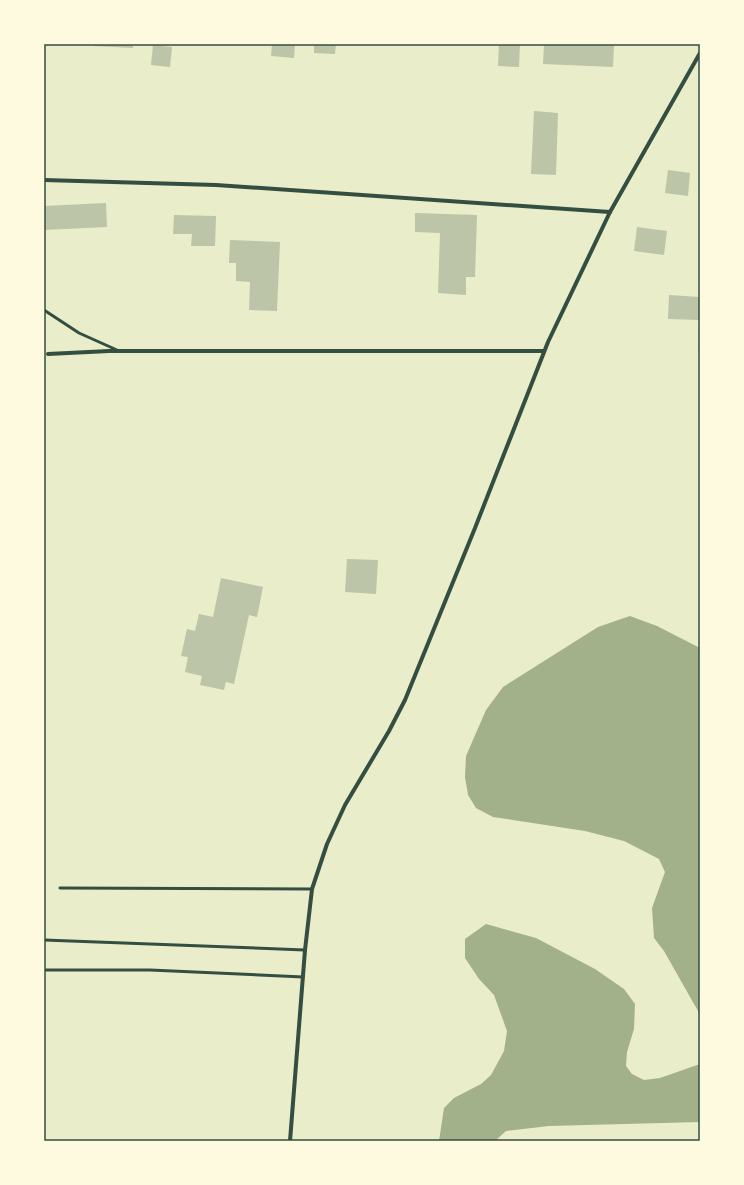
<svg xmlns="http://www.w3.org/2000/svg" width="744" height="1185" font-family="'Work Sans',sans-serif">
  <rect width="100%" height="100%" fill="#e9edc9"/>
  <g fill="#a3b18a">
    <path d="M630,616L657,626L700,648V1019L698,1011L664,951L654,938L652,908L665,872L659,859L624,841L585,831L493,817L476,808L468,795L465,777L466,756L486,710L503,687L598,627Z"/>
    <path d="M486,924L536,938L595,969L624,989L635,1004L634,1029L627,1052L626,1066L632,1074L644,1080L660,1078L700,1064V1122L549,1126L506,1131L495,1141H439L444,1108L454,1098L481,1084L491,1075L504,1051L507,1031L494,995L479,979L465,958V939Z"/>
  </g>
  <g fill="#bcc5a7">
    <path d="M94,44H133V48L94,46Z"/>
    <path d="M272,44H295L294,58L271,56Z"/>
    <path d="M314,44H336L335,54L314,53Z"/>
    <path d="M499,44H520L519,67L498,66Z"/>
    <path d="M544,44H614L613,67L543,64Z"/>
    <path d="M153,45L172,47L170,67L151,65Z"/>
    <path d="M534,111L558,113L556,175L531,174Z"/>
    <path d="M668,170L690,173L688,196L665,193Z"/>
    <path d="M106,203L107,227L44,230V206Z"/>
    <path d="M415,213L477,215L475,277H466V295L438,293L440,233L415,232Z"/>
    <path d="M174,215L216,216L215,246H191L192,234H173Z"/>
    <path d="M637,227L667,231L664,255L634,251Z"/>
    <path d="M230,240L280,242L277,311L249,310L250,282L236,281V263H229Z"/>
    <path d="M669,295L700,297V320L668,319Z"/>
    <path d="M699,325H700V351H698Z"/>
    <path d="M347,559L378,560L376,594L345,592Z"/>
    <path d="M221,578L263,587L257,617L249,615L234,684L226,682L224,690L200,685L202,676L185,672L188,657L181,656L187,629L195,631L199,614L213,617Z"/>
  </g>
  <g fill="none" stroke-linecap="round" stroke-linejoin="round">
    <g stroke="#344e41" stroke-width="3">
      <path d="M44,310L79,333L117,350"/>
      <path d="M60,888L312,889"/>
      <path d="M44,940L305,950"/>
      <path d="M44,970H150L303,977"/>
    </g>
    <g stroke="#344e41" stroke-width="4">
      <path d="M44,180L216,185L610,212"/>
      <path d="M48,354L109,351H544"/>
      <path d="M290,1141L305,950L312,889L327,844L345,805L389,731L405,700L475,528L548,342L610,212L700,53"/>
    </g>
  </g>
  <rect width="744" height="1185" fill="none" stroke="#fefae0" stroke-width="90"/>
  <rect x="45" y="45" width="654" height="1095" fill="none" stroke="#344e41" stroke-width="1.5"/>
</svg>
